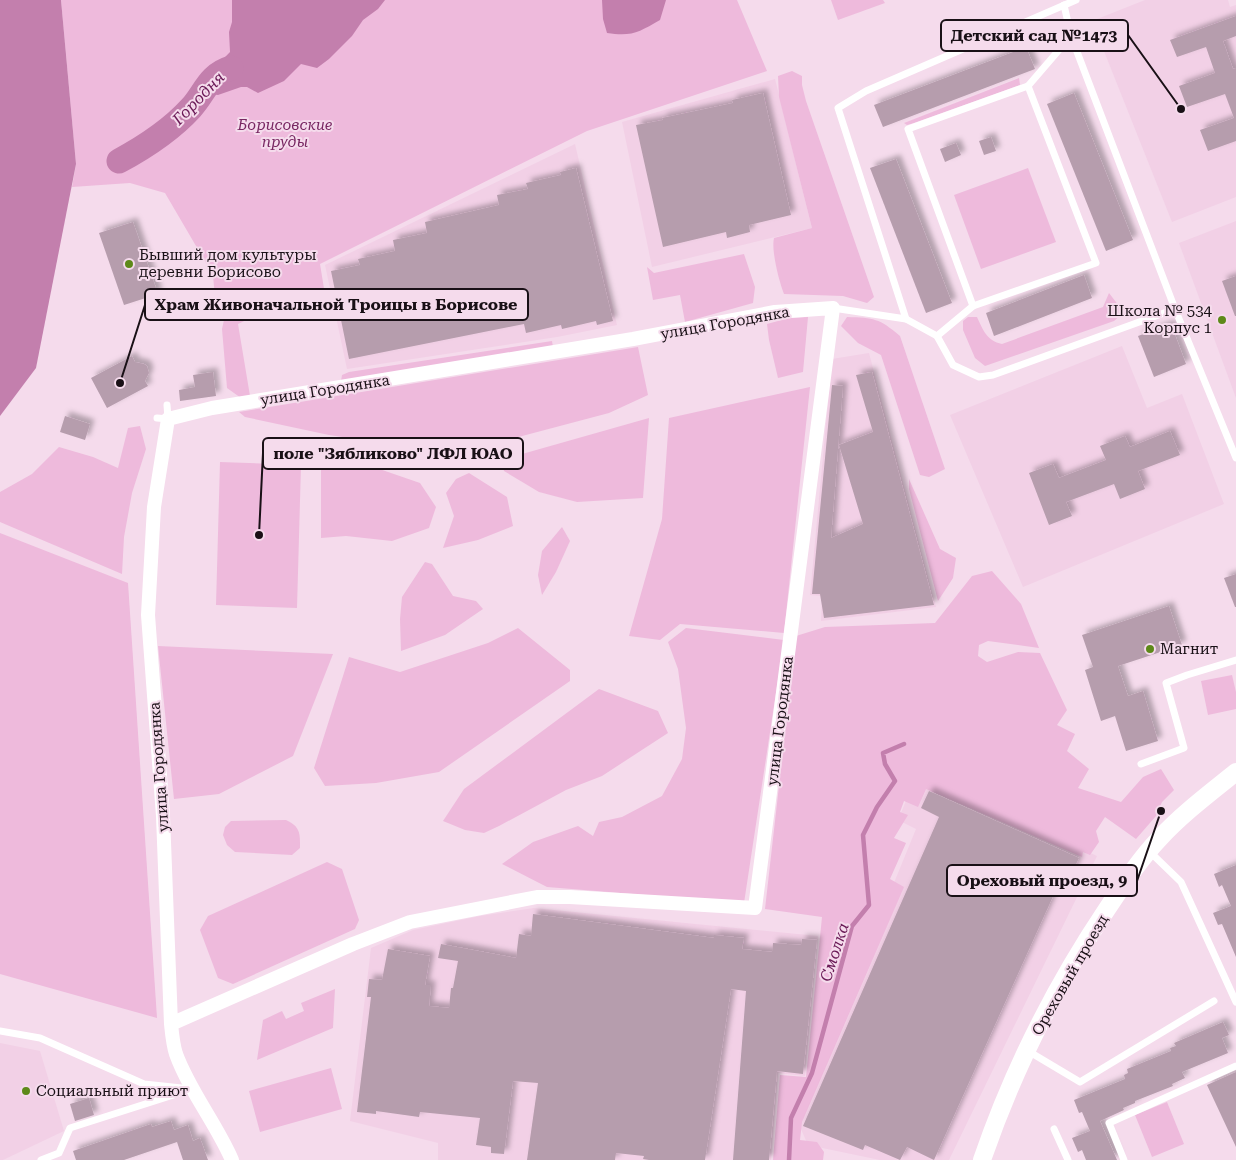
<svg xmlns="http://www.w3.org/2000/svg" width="1236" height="1160" font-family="'Roboto Serif',serif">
  <defs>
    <filter id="shadow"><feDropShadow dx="4.5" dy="-4.5" stdDeviation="2.5" flood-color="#0004"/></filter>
  </defs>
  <rect width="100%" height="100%" fill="#f5dbec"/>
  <g fill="#f2d0e6">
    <path d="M1145,0H1228L1230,7L1236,5V197L1172,222L1092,21Z"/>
    <path d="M775,79L812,228L652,267L622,122Z"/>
    <path d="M575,144L617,325L557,337L347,369L325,265Z"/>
    <path d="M1236,221V398L1179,243Z"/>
    <path d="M1122,346L1147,408L1182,394L1224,504L1023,587L950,415Z"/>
    <path d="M869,353L936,607L821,621L822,596L810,595L832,359Z"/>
    <path d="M918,772L1097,856L949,1160H880L808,1145L797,1120L916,829L898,820Z"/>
    <path d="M534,908L818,936L805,1076L778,1073L771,1160H438V1143L350,1121L371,948L413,930L480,916Z"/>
    <path d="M0,1043L40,1051L64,1131L3,1160H0Z"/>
  </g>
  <g fill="#eebadc">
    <path d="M61,0H737L767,71L587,131L320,264L326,301L263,312L238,324L250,396L241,398L227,388L222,329L224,320L217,321L213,275L165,193L130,183L72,187L76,164Z"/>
    <path d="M831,0H883L885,3L838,20Z"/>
    <path d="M792,71L802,76V85L806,101L874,297L867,303L843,296L784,294C779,281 771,250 774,238L812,228L779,97L778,76Z"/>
    <path d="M1019,78L1020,85L914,123L907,125L904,123Z"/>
    <path d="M1028,168L1056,242L981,269L954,195Z"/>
    <path d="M744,254L755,287L753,303L685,322L680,295L653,300L647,267L654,273Z"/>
    <path d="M1109,293L1119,306L1120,316L1114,321L985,366L975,358L963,330V321L968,317H977C983,330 987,341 1002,344L1103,307Z"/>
    <path d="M808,317L803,372L778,378L769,340L767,324L789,318Z"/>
    <path d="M847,317C874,318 879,318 900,336L945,469L929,477L920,475L881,355L858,343L841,326Z"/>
    <path d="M552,341L553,347L341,381L342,375L349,372Z"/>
    <path d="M638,347L648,395L609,413L499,442L483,441L463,447L451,455L425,458L376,442L329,435L245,417L239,412Z"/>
    <path d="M810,387L784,633L680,624L660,640L629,636L662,519L669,418Z"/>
    <path d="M649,418L643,498L577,502L539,492L504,471L501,460Z"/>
    <path d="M140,426L146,449L132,493L124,537L122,574L0,522V492L32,474L59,447L93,457L118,468L128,428Z"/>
    <path d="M333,453L420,483L436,507L429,528L392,541L346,536L321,538V466Z"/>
    <path d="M220,462L301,465L297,608L216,605Z"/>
    <path d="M469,473L507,497L513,526L478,540L443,548L454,516L446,493L456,479Z"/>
    <path d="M909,479L940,549L956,558L953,578L938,601L909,489Z"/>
    <path d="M562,527L570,541L556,572L542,595L538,575L542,551Z"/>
    <path d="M0,533L128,583L157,1018L0,974Z"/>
    <path d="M425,562L432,564L453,596L476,601L483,609L445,635L401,651L400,619L402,597Z"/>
    <path d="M992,571L1021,604L1039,648L988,641L979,645L978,656L987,662L1018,652L1040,653L1067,710L1057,725L1075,734L1067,751L1089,769L1078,788L1121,802L1143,777L1161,769L1174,790L1162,802L1156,816L1136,839L1105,817L1096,831L1099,842L1090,855L1083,852L1082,857L926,789L918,807L904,801L900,812L908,815L894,838L906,843L890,879L904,887L802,1122L800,1140L817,1142L824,1152L823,1160H773L780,1075L806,1077L822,917L765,909L796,636L825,627L935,623L972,576Z"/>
    <path d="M518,628L570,670V681L439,772L376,783L325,786L314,768L349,657L400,672L488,643Z"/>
    <path d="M686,628L784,640L744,903L547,887L502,864L533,842L578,826L593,836L599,822L622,817L662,796L682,759L686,728L678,669L668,642Z"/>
    <path d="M158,646L333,654L293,756L219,794L174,799Z"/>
    <path d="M1232,675L1236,692V709L1208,715L1201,681Z"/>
    <path d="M599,689L658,711L668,733L602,776L566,790L499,826L484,833L465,830L443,821L464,789Z"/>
    <path d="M286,820C300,827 300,832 300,848L292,855L235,852L227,845L223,835L225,827L231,821Z"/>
    <path d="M327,862L342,869L359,920L355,929L233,984L218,978L200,930L208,916Z"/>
    <path d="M335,989L333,1028L257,1060L263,1020L282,1011L286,1019L304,1011L301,1003Z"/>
    <path d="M331,1068L342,1109L260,1132L249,1091Z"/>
    <path d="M1167,1102L1184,1144L1152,1157L1135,1115Z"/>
  </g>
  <g fill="#c37fad">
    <path d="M0,0H61L76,164L36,368L0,416Z"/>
    <path d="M232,0H385L378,9L363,20L352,36L329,59L317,68L301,64L284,81L258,93L247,87H241L218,95L211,94L198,85L230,52L229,32L232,22Z"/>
    <path d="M602,0H666L660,20C639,32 632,37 607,33L603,19Z"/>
  </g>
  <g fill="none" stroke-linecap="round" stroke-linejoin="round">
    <path stroke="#c37fad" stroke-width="4.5" d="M789,1160L791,1118L812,1073L852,926L869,905L863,835L877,807L895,781L885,764L883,753L904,744"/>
    <path stroke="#c37fad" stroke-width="25" d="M119,161C145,147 171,130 191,108C205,93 208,75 231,68"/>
  </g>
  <g fill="#b69dad" filter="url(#shadow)">
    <path d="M1236,16V36L1223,41L1233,69L1236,68V141L1208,151L1200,130L1234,118L1225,94L1187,107L1179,86L1215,73L1206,47L1177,57L1170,40Z"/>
    <path d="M1026,47L1035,69L883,127L874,105Z"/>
    <path d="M763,93L791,215L749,225L750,232L727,238L726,232L663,247L636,125L663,120L662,118L733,103L732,100Z"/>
    <path d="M1074,93L1133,240L1106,251L1047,104Z"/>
    <path d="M991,137L996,151L984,155L979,141Z"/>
    <path d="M956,143L961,155L945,162L940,149Z"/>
    <path d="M896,159L952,303L926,313L870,168Z"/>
    <path d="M576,168L613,321L597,325L596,321L562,329L561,325L526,333L524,324L349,359L331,271L360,265L358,259L395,251L393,240L427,233L425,222L499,205L497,195L528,189L526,183L561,175L560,172Z"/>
    <path d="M133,222L158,294L124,305L99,233Z"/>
    <path d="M1084,275L1092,298L994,336L986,313Z"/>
    <path d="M1236,276V316H1235L1222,281Z"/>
    <path d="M1171,324L1186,364L1154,377L1138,336Z"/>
    <path d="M132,356L135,362L144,364L147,366L149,373L145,381L148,386L107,408L91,378Z"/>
    <path d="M213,372L216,396L180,401L179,390L195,387L193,375Z"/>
    <path d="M872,372L934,605L824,618L820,594H812L832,385L843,386L831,538L863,524L839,445L873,432L856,375Z"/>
    <path d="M65,416L90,424L85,440L60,432Z"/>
    <path d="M1170,431L1180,455L1138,471L1145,489L1120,499L1114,484L1066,502L1072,516L1049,525L1029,473L1053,464L1059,478L1106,460L1100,446L1125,436L1130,447Z"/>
    <path d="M1236,574V607H1235L1224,578Z"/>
    <path d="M1169,606L1182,645L1118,666L1128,696L1143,691L1158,741L1126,751L1115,716L1101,721L1085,670L1093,667L1082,635Z"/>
    <path d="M929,791L1079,858L1071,875L1064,872L934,1160L907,1147L900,1160L865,1145L863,1150L803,1126L939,817L921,808Z"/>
    <path d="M1236,865V957L1222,924L1218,925L1213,913L1231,906L1222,885L1219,887L1214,874Z"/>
    <path d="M533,914L714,938V935L744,938L742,949L772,952L773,943L801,945L802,939L817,940L803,1074L777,1071L769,1160H733L746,991L731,989L705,1160H649L643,1159L644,1156L616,1153L615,1160H527L538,1083L513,1081L504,1154L491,1153V1147L476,1145L480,1118L420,1112L419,1117L376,1111V1114L357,1112L371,997H367L369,979L382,980L388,949L430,956L425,985H431L429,1006L449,1008L451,988H453L458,961L438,958L441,944L516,958L519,934L531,936Z"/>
    <path d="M1223,1022L1229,1035L1222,1038L1228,1053L1182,1072L1185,1078L1172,1084L1173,1086L1135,1101V1103L1123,1108L1124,1110L1100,1121L1117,1160H1086L1082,1150L1078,1152L1072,1138L1090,1131L1082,1112L1079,1113L1074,1100L1125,1079L1124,1075L1128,1073L1127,1069L1171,1051L1170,1048L1176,1046L1174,1043Z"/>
    <path d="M1236,1072V1147L1207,1085Z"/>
    <path d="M89,1098L94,1115L75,1121L70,1104Z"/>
    <path d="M171,1121L174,1130L188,1125L193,1141L200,1138L208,1160H183L177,1142L124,1160H76L73,1151L151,1124L152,1127Z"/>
  </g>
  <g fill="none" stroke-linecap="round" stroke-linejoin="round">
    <g stroke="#fff" stroke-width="7">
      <path d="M973,306L908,129L1028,86"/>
      <path d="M833,308L906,319L838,108L866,91L1076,0"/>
      <path d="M1175,309L1236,458"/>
      <path d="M906,319L937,336L953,365L979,377L993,375L1175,309L1071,36L1064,5"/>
      <path d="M937,336L973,306L1096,263L1028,86L1071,36"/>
      <path d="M157,418L168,419L167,405"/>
      <path d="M1141,764L1184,748L1166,683L1187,675L1236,660"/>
      <path d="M1149,851L1181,882L1236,1002"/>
      <path d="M0,1031L40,1038L144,1084L191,1089"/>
      <path d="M1028,1051L1080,1082L1214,1001"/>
      <path d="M1054,1129L1068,1160"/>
      <path d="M41,1160L59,1153L70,1128L189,1090"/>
      <path d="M1124,1160L1109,1123L1236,1066"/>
    </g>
    <path stroke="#fff" stroke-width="14" d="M171,1024L353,944L410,922L537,897H570L755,908L833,308L775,312L633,339L212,408L168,419L154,507L148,615L163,816L171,1024C172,1034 173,1045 176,1054C190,1092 216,1123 232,1160"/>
    <path stroke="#fff" stroke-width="18" d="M982,1160C1012,1073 1056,985 1107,909C1123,885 1139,860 1159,839C1182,814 1210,793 1236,772"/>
  </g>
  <g fill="#5d8919" stroke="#f5dbec" stroke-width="2">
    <circle cx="129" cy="264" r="5"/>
    <circle cx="1222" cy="320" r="5"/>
    <circle cx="1150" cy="649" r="5"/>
    <circle cx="26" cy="1091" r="5"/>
  </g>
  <g text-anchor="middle" stroke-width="4" stroke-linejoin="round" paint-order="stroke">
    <g font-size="15" font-style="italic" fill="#782762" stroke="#f5dbec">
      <text x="285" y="130">Борисовские<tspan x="285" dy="17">пруды</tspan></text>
    </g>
    <g font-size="15" fill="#191016" stroke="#f5dbec" text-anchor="start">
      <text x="139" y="260">Бывший дом культуры<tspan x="139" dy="17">деревни Борисово</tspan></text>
      <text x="1212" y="316" text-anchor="end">Школа № 534<tspan x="1212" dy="17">Корпус 1</tspan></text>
      <text x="1160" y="654">Магнит</text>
      <text x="36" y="1096">Социальный приют</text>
    </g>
    <g font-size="15" fill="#191016" stroke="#f5dbec">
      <text transform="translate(725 323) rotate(-10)" y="5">улица Городянка</text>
      <text transform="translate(325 390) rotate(-9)" y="5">улица Городянка</text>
      <text transform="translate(780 721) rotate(-83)" y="5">улица Городянка</text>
      <text transform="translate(159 767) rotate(-94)" y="5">улица Городянка</text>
      <text transform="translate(1070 975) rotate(-60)" y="5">Ореховый проезд</text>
    </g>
    <g font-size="16" font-style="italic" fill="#6a1956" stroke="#f5dbec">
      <text transform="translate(198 98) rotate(-46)" y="6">Городня</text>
      <text transform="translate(834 952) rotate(-72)" y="6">Смолка</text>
    </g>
  </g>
  <path fill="none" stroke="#191016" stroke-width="2" d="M1181 109L1128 35M120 383L145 305M259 535L263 453M1161 811L1137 881"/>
  <g fill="#191016" stroke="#f5dbec" stroke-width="2">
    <circle cx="1181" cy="109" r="5"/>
    <circle cx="120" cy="383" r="5"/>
    <circle cx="259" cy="535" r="5"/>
    <circle cx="1161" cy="811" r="5"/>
  </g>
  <g fill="#f5dbec" stroke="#191016" stroke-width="2">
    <rect x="941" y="20" width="187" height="31" rx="5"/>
    <rect x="145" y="289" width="383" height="31" rx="5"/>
    <rect x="263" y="438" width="260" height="31" rx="5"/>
    <rect x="947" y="865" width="190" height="31" rx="5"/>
  </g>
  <g font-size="16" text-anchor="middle" font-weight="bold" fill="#191016">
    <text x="1034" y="41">Детский сад №1473</text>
    <text x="336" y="310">Храм Живоначальной Троицы в Борисове</text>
    <text x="393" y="459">поле "Зябликово" ЛФЛ ЮАО</text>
    <text x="1042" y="886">Ореховый проезд, 9</text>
  </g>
</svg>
